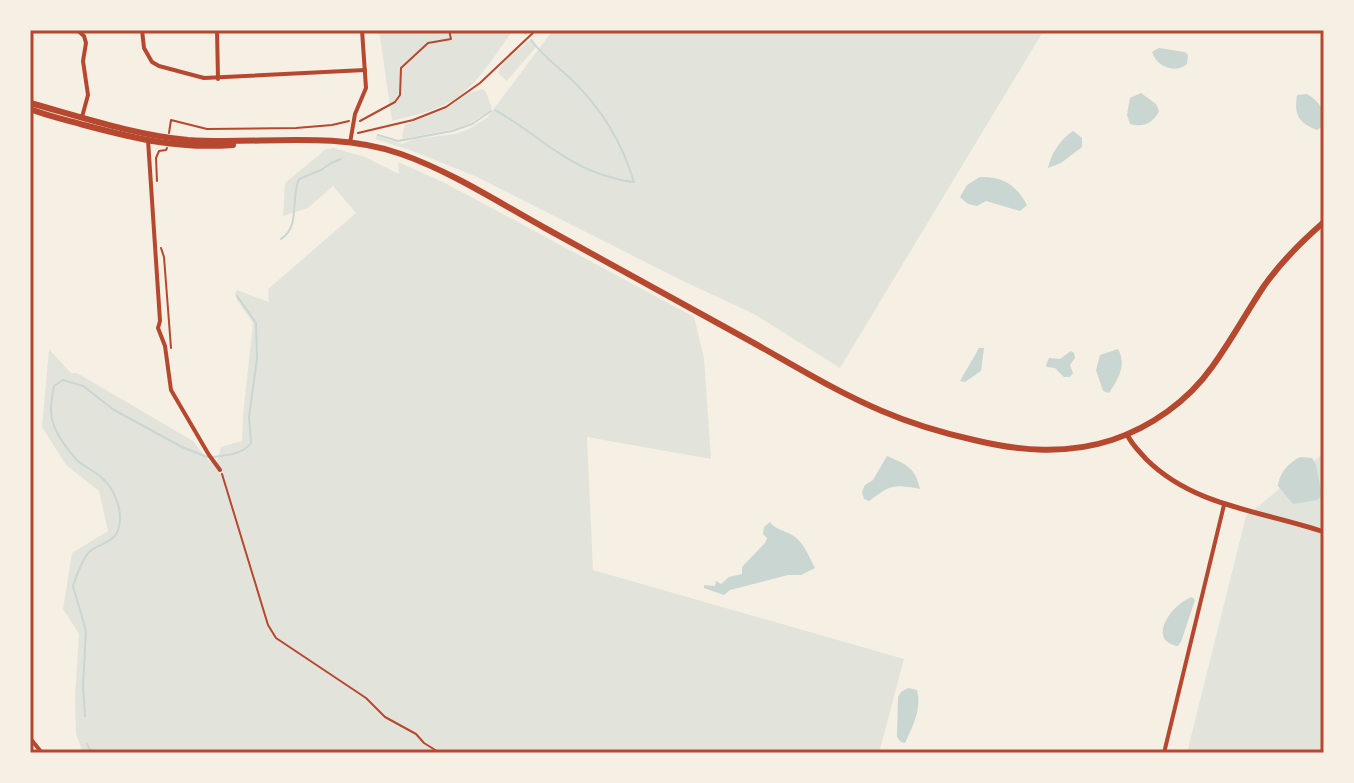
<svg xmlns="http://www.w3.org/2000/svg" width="1354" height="783" font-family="'PT Serif',serif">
  <rect width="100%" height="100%" fill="#f6efe4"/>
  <g fill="#e2e4dc">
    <path d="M379,30H513C494,56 476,89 446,104C429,113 410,116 392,121Z"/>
    <path d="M553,30H1044L840,368L754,314L685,282L477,177L410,150L375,139L376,136L402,144L415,139L455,134L469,129L487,118Z"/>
    <path d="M530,40L536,47L507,81L498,73L503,63Z"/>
    <path d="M483,89L486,92L492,109L470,123L454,129L403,139L402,135L405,125L445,109L469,93Z"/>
    <path d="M333,148L365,157L399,174L398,162L443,182L486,205L694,317L704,358L711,459L587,437L593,570L904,659L879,753H83L76,734L75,698L79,634L63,609L72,553L108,531L99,491L66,465L42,427L49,349L71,373H77L193,441L209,461L216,465L221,447L242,441L243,415L253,323L237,300L235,294L237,290L269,302L268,289L356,213L333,186L308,208L283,216L285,183L326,149Z"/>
    <path d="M1324,453V753H1187L1246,516Z"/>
  </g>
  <g fill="#c9d6d2">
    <path d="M1159,48L1185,52L1188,55L1187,64C1175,74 1157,67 1152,52Z"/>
    <path d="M1141,93L1156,104L1159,111C1153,123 1143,128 1130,124L1127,115L1130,98Z"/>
    <path d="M1307,94C1320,102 1326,111 1323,126L1317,130C1298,123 1294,114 1297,95Z"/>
    <path d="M1073,131L1082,138V147L1061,163L1048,168C1051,153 1061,139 1073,131Z"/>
    <path d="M980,177C1003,176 1016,185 1027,205L1020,211L986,201L977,206L968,204L960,197L967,185Z"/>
    <path d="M979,348H984L981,371L965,382L960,381Z"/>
    <path d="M1118,349C1127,365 1118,379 1109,393L1103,391L1096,370L1100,355Z"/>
    <path d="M1071,351L1074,353L1075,358L1070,365L1073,373L1070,377H1064L1055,368L1047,367L1046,365L1049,358L1060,359Z"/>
    <path d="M887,456C907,465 915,467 920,489C893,484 891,485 869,501L864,499L862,492L865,485L873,480Z"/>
    <path d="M1301,457L1312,458L1316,465L1322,496L1317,500L1293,504L1278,486C1279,473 1290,461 1301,457Z"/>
    <path d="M770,522C776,530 784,530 792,535C804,542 809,557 815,568L801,575H788L730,590L724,595L704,588V585L715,586L716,581L721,584L729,577L742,574V567L765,543L767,538L763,534L764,527Z"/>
    <path d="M1192,597L1195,600L1181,642L1178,646C1146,641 1171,604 1192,597Z"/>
    <path d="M908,688L917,690C922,708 913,726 905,743L901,742L897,737L898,697L901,692Z"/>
  </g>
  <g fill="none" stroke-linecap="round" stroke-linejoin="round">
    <g stroke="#c9d6d2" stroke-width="2">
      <path d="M523,30L526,34"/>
      <path d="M495,110C533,131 560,161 603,175C614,178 624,182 634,182C622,142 602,109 572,80C558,67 543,56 531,40"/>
      <path d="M378,135L398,141L452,131L472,124L491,111"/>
      <path d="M281,239C301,227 290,198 299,179L321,170L331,163L341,159"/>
      <path d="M213,457C227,455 242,455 251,443L249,417L257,359L256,323L237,296"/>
      <path d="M85,716L83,686L86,631L73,586C77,575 81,561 89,552C97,544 114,543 118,530C124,513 115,489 102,478C95,471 84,467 77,460C68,451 57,435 53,423C49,412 52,397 54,386L63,380L83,386L114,410L182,447L207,457"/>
      <path d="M87,744L92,753"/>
    </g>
    <g stroke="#b5482f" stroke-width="2">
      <path d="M360,121L395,102L400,95L401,68L428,43L451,39L449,30"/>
      <path d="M169,133L171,120L207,129L296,128L332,125L349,121"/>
      <path d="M358,133L413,120L446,107L480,83L536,30"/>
      <path d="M157,181L156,158L159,151L166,150L167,148"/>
      <path d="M161,248L164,257L171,348"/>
      <path d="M222,474L268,625L276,638L366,698L385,717L416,734L424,743L440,753"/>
    </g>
    <g stroke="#b5482f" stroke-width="4">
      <path d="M77,30L84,36L86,43L83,61L88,95L82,117"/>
      <path d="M142,30L144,48L152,62L159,66L204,78L365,70"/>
      <path d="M217,30L218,79"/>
      <path d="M148,140L160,321L158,328L165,346L171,390L209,455L220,470"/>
      <path d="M350,143L355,114L366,88L362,30"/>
      <path d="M30,738L42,753"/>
      <path d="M1164,753L1224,505"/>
    </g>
    <path stroke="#b5482f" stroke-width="5" d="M1127,434C1131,444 1139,451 1146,459C1194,507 1263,511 1324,532"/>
    <g stroke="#b5482f" stroke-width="6">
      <path d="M30,103C81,117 135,135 188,140C258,145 333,130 401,154C452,172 498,202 545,228C614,266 683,304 752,342C795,366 837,392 882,411C912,424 943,433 974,440C1020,451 1066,455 1112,440C1151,427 1188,401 1212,367C1231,341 1246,313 1264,286C1281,262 1302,241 1324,222"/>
      <path d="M30,109C48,116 66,120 84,125C137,139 177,149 233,145"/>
    </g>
  </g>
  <rect width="1354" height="783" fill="none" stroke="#f6efe4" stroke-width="64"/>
  <rect x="32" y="32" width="1290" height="719" fill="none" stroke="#b5482f" stroke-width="3"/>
</svg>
